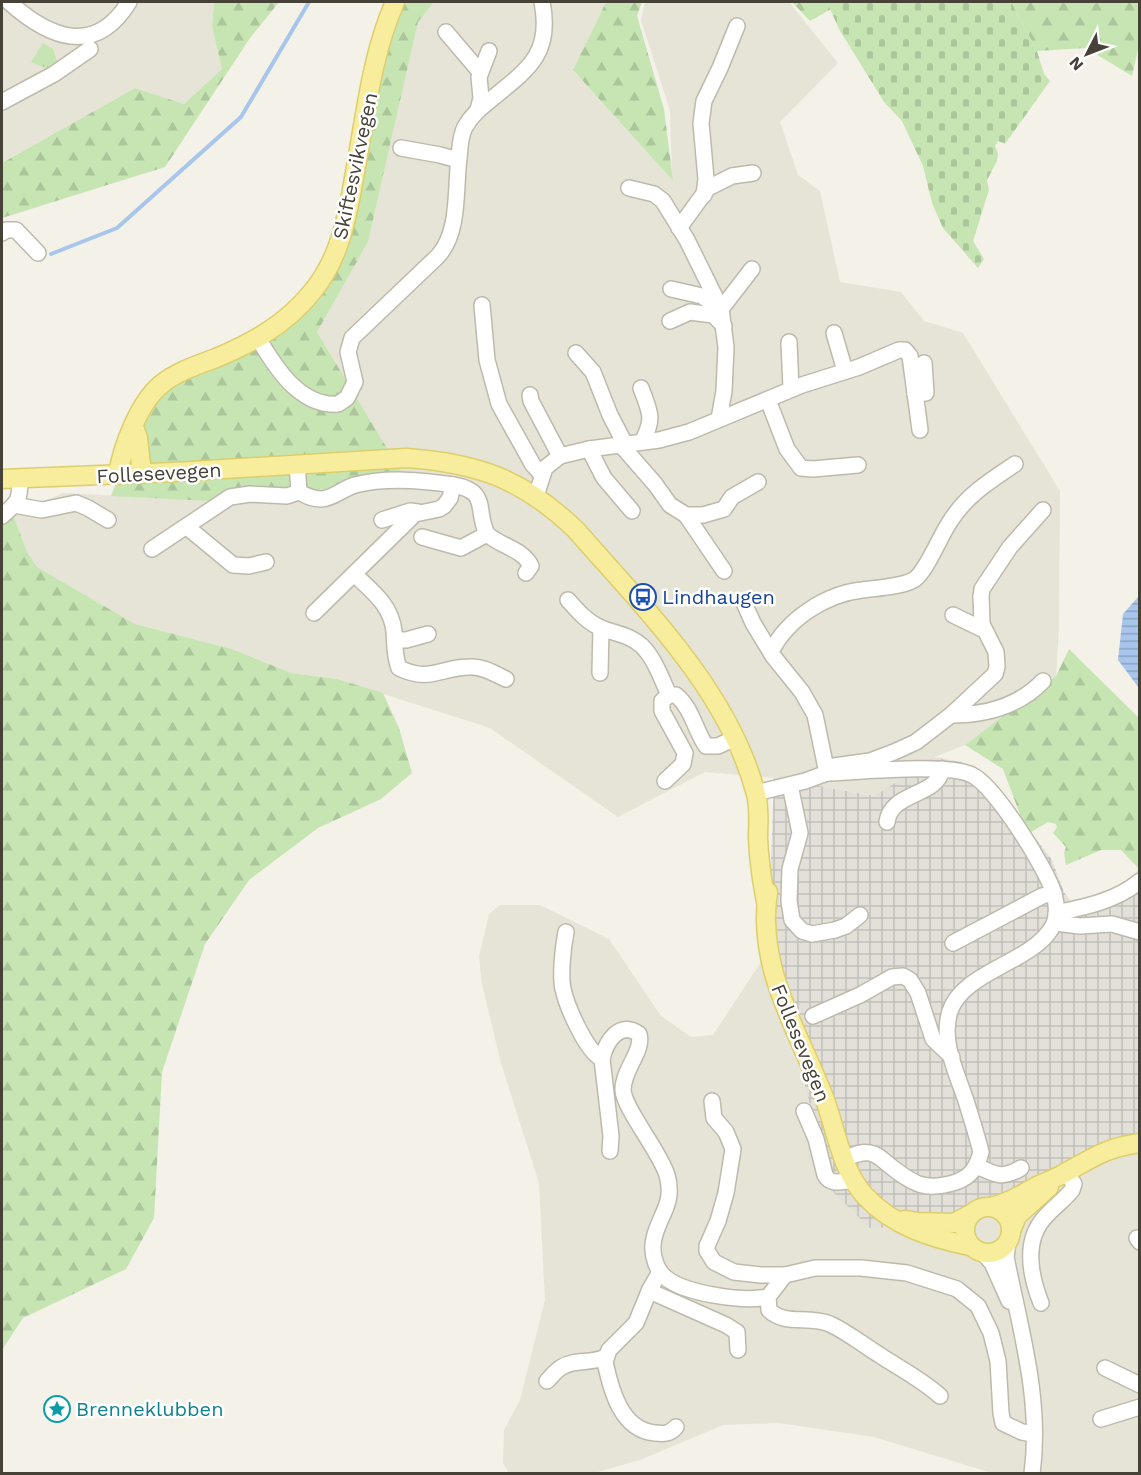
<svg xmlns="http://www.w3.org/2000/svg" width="1141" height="1475" font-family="'Work Sans',sans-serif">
  <defs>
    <pattern id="industrial-grid" width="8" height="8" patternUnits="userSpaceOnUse" patternTransform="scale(1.5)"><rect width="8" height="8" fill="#e2e0d9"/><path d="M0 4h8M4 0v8" fill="none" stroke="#c3c1bb"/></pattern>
    <pattern id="grass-tufts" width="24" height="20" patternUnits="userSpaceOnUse" patternTransform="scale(1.5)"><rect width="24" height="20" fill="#c6e5b3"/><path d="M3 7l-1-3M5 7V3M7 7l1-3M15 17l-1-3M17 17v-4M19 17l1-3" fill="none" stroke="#abc69b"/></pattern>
    <pattern id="forest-firs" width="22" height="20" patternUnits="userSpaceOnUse" patternTransform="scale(1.5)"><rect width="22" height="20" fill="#c6e5b3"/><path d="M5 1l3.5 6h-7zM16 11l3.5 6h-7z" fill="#abc69b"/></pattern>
    <pattern id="cemetery-stones" width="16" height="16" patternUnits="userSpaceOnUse" patternTransform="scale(1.5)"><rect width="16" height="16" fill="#c6e5b3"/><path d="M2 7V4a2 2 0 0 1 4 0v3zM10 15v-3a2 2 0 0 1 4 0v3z" fill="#abc69b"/></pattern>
    <pattern id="water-rules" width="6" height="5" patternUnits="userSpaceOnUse" patternTransform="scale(1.5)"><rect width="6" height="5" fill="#a8c5ec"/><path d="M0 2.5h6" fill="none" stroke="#8ba2c0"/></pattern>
  </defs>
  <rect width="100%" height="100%" fill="#f3f1e8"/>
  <g fill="#e6e4d6">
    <path d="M2,2H214L212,27L222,69L184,104L135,88L2,163Z"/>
    <path d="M434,2H606L573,70L672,180L670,110L641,20L645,2H789L838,63L780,122L798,175L820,191L840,282L901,292L924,321L963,333L1060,491L1059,627L1056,676L965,745L934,757L876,796L774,778L705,772L618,817L490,728L337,679L291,673L232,649L135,624L37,567L27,552L14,517L2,522V508L14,516L63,493L273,504L404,477L317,332L368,242L418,21Z"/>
    <path d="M500,905H540L609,939L661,1016L691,1037L713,1035L769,950L1095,1158L1139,1139V1473H992L874,1437L779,1423L723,1425L640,1460L594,1473H509L503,1463L504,1430L520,1400L545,1300L539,1183L501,1063L482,984L479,956L489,914Z"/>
  </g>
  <path fill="url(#industrial-grid)" d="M934,757L961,762L978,771L996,786L1052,860L1064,892L1072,903L1087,902L1127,884L1139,869V1139L1095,1158L1002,1214L944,1225L870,1228L832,1191L798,1058L769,913L774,778L875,796Z"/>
  <path fill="url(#grass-tufts)" d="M43,43L53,49L57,61L46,68L31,62Z"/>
  <g fill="url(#forest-firs)">
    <path d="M214,2H279L250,38L165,167L2,218V163L135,88L184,104L222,69L212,27Z"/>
    <path d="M403,2H434L418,22L368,242L317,332L405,478L273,504L111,496L152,388L291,317L336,240L375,42Z"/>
    <path d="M606,2H642L637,16L664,109L673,181L573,70Z"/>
    <path d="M792,2H827L831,9L810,21Z"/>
    <path d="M1011,2H1139V45L1132,76L1086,48L1037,51Z"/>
    <path d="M14,517L27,552L37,567L135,624L232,649L291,673L337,679L383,693L399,728L412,773L381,799L318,828L249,880L205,944L162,1072L154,1218L126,1269L23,1318L2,1350V522Z"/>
    <path d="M1069,649L1139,718V869L1121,850H1101L1066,865L1064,853L1066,847L1053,833L1057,827L1056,824L1048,822L1031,832L1021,817L1003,769L965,745L1056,676Z"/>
  </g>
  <path fill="url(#cemetery-stones)" d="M827,2H1011L1037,51L1044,74L1050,81L1005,144L998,141L995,146L998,154L997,161L987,180L989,190L973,241L984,259L978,268L943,228L932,203L923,166L902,121L884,102L839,29Z"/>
  <path fill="url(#water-rules)" d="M1139,596V688L1118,660L1123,614Z"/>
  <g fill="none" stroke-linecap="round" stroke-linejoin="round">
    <path stroke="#a8c5ec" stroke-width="4" d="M51,254L117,228L241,117L309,2"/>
    <defs>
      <g id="minor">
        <path d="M9,2C49,38 95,57 129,2"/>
        <path d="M446,32L480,72"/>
        <path d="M2,102L54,74L90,49"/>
        <path d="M478,110L481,98L479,77L489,51"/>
        <path d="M401,148L440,155L458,160"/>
        <path d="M629,188L654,194L663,201L687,240L721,309L726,347L724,391L719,419"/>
        <path d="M704,195L706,179L701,123L704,101L720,68L737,26"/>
        <path d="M679,228L708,188L732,176L753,173"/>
        <path d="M2,233L6,230H16L38,253"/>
        <path d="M671,289L702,296L721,309L752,269"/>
        <path d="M482,305L487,360L499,404L533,465L542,475"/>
        <path d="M670,321L690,312L713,315L724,326"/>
        <path d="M834,333L845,371"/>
        <path d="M258,338C275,367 300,407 338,404L347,398L355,382L348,352L352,338L438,256C460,232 455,189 459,158C460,148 460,136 465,127C472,114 483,106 494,97C530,68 552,52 542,2"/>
        <path d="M789,342L791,389"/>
        <path d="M576,353L593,372L610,415L625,444"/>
        <path d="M641,388C650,413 655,417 642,442"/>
        <path d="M915,394L926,393L924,363"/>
        <path d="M530,395L531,401L560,456"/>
        <path d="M768,400L787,449L801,468L813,469L858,465"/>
        <path d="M621,445L655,484L670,505L686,515H703L724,509L732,497L758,482"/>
        <path d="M589,449L604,478L632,511"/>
        <path d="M297,464L299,492C307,496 312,499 321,499C332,499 344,488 355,485C387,477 421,480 453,485L450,498L444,506L439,509L415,514L314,613"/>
        <path d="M536,496L545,468L560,456L589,449L659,440L689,432L802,385L859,367L899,350H905L910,356L920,430"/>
        <path d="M14,505L42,510L76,503L88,508L108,520"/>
        <path d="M686,515L724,571"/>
        <path d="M2,516C18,502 20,501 20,479"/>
        <path d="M382,520L410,511L418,512"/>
        <path d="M187,527L233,565L249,566L266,562"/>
        <path d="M487,534C500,546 523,549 531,566L526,573"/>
        <path d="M422,537L461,548L487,534C475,510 490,491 453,485"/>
        <path d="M152,549L230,497L250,494L287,496L299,492"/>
        <path d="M354,574C372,591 391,605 394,631C395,644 394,655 399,668C430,683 440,667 470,667C483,666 495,674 506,679"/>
        <path d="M568,600C577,610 586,621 599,627C614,634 629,634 642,646C655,659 661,678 669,695"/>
        <path d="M745,605L753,623L773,656L802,692L815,715L827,773C857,772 949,763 972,775C995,786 1047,869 1054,894C1057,905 1058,919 1051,929C1031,962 963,972 950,1011C940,1043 958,1075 967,1104C972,1120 977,1136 981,1152C977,1167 971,1177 956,1182C925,1192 913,1184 889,1165C883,1160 877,1154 870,1153C860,1151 852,1156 843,1159"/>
        <path d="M953,615L984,630"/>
        <path d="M395,640H406L428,634"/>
        <path d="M771,652C787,619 826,594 862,590C876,588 903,587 915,579C927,570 941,534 951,520C967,495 991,480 1015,464"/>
        <path d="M600,673L601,628"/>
        <path d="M951,715C986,715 1018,707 1043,681"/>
        <path d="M665,781L683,764L685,753L662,711V701L669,695H676C692,708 695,730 706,746H718L735,738"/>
        <path d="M790,785L800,833L790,869L789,901L792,920L802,931L812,934L835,930L846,926L860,915"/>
        <path d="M756,793L805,781L827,773L834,766L870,761L894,752L916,742L951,715L995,674L997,667L996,652L982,624L981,596L982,589L1010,547L1043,510"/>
        <path d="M887,822C891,791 938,797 942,769"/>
        <path d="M1056,913C1085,907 1116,901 1140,881"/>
        <path d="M1055,923L1080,926L1112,924L1140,932"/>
        <path d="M566,932C563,947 560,975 563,989C567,1007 586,1051 602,1059"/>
        <path d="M953,943L1042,896L1054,893"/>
        <path d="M813,1016L860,995L892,977L903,976L910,980L918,993L933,1039L952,1057"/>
        <path d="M712,1101L714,1118L726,1132L733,1149L726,1193L718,1221L707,1246V1251L714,1262L734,1272L761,1275H785L815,1268H861L907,1273L957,1289L978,1306L991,1333L998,1361L1001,1413L1003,1423L1022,1432L1033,1434"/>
        <path d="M804,1111L816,1139L825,1175C831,1186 842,1181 854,1180"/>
        <path d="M610,1151L611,1136L602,1059C606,1041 620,1020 639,1034C644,1051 623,1069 623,1090C624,1109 659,1150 667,1175C676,1207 655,1218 653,1245C652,1257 657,1271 666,1278C686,1294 744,1302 768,1297"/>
        <path d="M977,1166C995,1175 1003,1179 1021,1168"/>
        <path d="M1137,1238L1140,1242"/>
        <path d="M1008,1242L1006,1257C1020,1329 1042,1399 1032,1474"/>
        <path d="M984,1254L992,1263L1009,1301"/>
        <path d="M660,1272L650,1289L636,1323L609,1350L605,1362C611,1390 621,1430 655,1433C664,1434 670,1434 676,1427"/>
        <path d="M785,1275L768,1297L769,1310C785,1326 808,1315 830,1324C847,1332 862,1344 878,1354C899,1368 921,1379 940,1396"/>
        <path d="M650,1289L654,1293L726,1325L737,1332L738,1350"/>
        <path d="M1041,1303C1030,1275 1023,1241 1045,1217C1054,1207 1064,1200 1072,1190L1074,1184L1066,1172"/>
        <path d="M1105,1368L1140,1385"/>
        <path d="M547,1381C552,1376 556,1370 562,1367C574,1359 592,1364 605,1357"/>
        <path d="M1101,1419L1140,1407"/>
      </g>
      <g id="major">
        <path d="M134,427L138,438L142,474"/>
        <path d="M118,475C122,447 140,400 163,383C178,371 198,365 216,358C254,342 286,324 312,292C339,260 347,219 354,178C365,120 371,56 395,2"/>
        <path d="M2,479L174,472L406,458C478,463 523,479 576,530C644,608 729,691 756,794C760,810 758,824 758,839C759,861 762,881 766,902"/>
        <path d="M768,892C756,968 799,1032 825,1100C837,1133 841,1169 865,1196C893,1226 931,1238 970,1246"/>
        <circle cx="988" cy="1230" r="23"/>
        <path d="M991,1207C1008,1203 1021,1195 1037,1186C1045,1182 1054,1179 1063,1174C1093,1158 1104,1148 1140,1143"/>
        <path d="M904,1220L917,1222L954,1223L969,1215"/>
        <path d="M1011,1231L1017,1216L1049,1187"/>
      </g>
    </defs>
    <use href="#minor" stroke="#bebaab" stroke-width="18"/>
    <use href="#major" stroke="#ddce6c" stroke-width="21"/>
    <use href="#minor" stroke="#fff" stroke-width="15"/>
    <use href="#major" stroke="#f8ed9c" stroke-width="18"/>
  </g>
  <defs>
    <symbol id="bus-ring" viewBox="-11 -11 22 22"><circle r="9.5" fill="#fff" stroke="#1a4fb4" stroke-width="1.5"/><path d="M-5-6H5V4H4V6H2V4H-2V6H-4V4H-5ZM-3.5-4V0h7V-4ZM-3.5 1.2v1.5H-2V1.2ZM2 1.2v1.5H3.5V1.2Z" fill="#1a4fb4"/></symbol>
    <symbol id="sight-ring" viewBox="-11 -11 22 22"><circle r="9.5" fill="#fff" stroke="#0f9aa8" stroke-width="1.5"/><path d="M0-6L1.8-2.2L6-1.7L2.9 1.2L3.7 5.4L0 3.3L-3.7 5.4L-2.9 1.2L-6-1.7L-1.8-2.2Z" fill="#0f9aa8"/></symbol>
  </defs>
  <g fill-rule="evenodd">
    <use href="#bus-ring" x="628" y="582" width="30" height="30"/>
    <use href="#sight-ring" x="42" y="1394" width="30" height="30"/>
  </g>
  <g text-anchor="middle" stroke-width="5" stroke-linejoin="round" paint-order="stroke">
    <g font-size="20" fill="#464237" stroke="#fff">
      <text transform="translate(355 166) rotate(-78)" y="7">Skiftesvikvegen</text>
      <text transform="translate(159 473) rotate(-3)" y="7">Follesevegen</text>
      <text transform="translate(801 1043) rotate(68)" y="7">Follesevegen</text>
    </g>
    <g font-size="20" fill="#164399" stroke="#fff" text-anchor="start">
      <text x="662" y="604">Lindhaugen</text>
    </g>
    <g font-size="20" fill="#0d838f" stroke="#fff" text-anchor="start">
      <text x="76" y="1416">Brenneklubben</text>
    </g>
  </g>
  <rect width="1141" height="1475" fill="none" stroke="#464237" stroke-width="6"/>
  <g transform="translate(1087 54) rotate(228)" stroke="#ffffff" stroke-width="4.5" paint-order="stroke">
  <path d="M0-4.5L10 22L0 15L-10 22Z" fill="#464237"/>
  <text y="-9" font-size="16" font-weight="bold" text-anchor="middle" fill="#464237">N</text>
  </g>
</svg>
